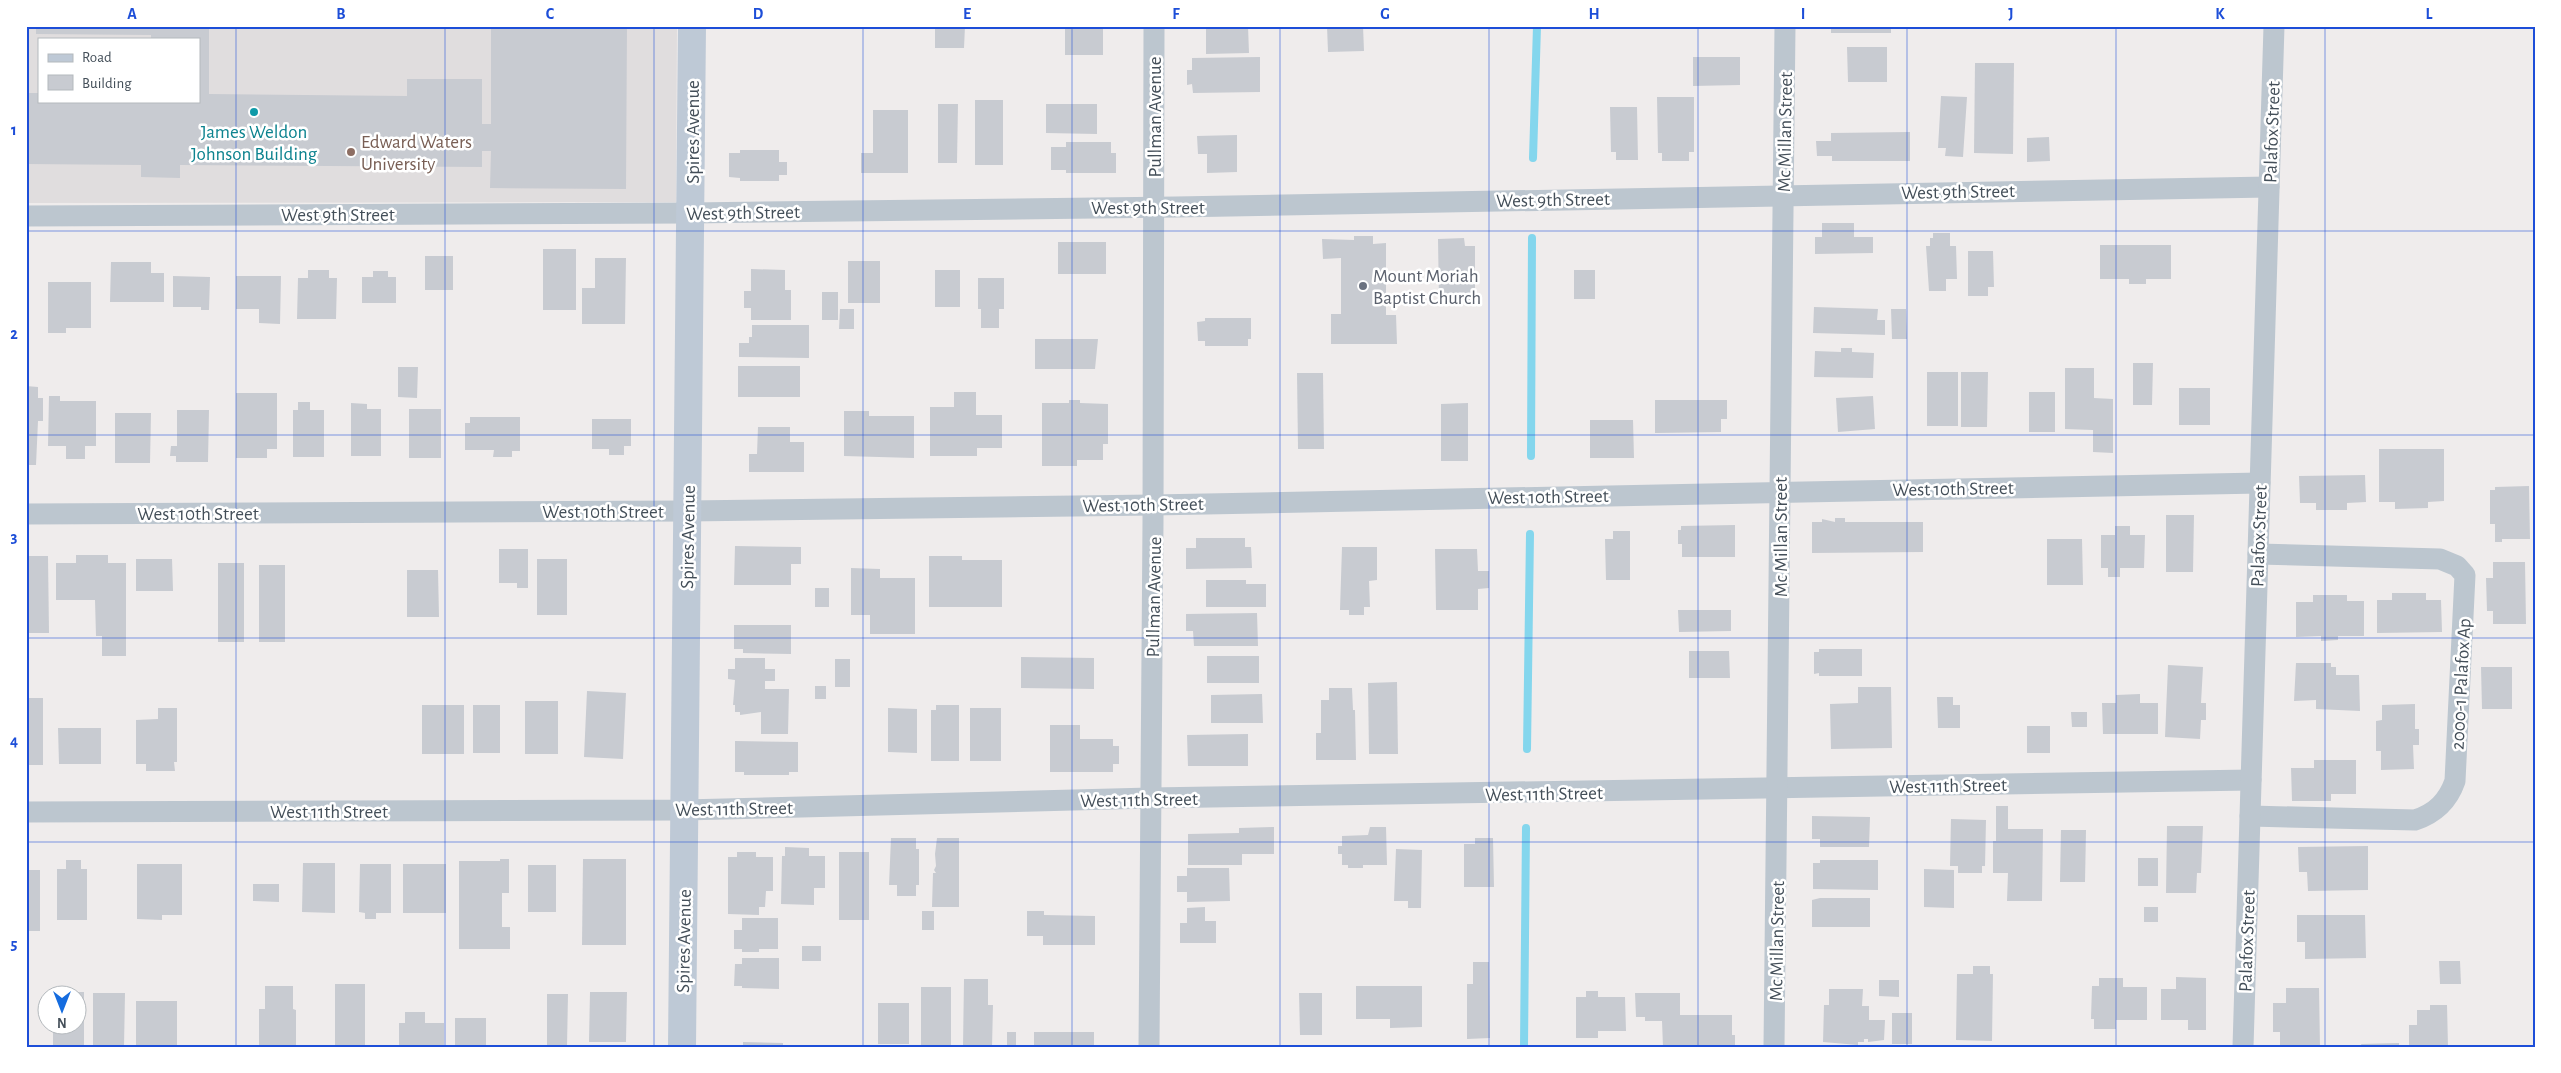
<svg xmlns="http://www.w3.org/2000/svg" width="2561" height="1073" font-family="'Alegreya Sans',sans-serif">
  <rect width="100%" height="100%" fill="#efecec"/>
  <path fill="#e0ddde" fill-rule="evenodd" d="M26,26H677L676,202L26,203ZM39,39H199V101H39Z"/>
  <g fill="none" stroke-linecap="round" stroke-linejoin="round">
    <g stroke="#84d6ed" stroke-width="8">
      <path d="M1533,158L1537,26"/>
      <path d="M1531,456L1532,238"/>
      <path d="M1527,749L1530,534"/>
      <path d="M1524,1047L1526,828"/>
    </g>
  </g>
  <g fill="#c8cbd1">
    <path d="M36,26H209V94L407,96V79H482V124H491V26H627L626,189L490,188L491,151H482V167L180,165V178L141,177V165L26,164V93H39V101H199V39H151V35L36,34Z"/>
    <path d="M935,26H965L964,48H935Z"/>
    <rect x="1065" y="26" width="38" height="29"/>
    <path d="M1206,26H1248L1249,53L1206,54Z"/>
    <path d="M1327,26H1363L1364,51L1328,52Z"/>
    <rect x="1831" y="26" width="60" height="7"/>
    <path d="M1847,47H1887V82H1848Z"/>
    <path d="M1260,57V92L1193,93L1192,84L1187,85V70H1192V58Z"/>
    <path d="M1693,57H1740V85L1693,86Z"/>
    <path d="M1975,63H2014L2013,154L1974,153Z"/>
    <path d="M1941,96L1967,97L1963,157L1945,156L1946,148H1938Z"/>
    <path d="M1657,97H1694V152H1689V161H1662V153H1658Z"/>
    <rect x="975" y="100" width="28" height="65"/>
    <path d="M938,104H958L957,163H938Z"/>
    <path d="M1046,104H1097V134L1046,133Z"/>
    <path d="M1610,107H1637L1638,160H1616V152H1611Z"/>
    <path d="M873,110H908V173H861V153H873Z"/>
    <path d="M1910,132V161H1832V156H1817L1816,141H1831V133Z"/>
    <path d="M1237,135V172L1207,173V154H1198L1197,136Z"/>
    <path d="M2049,137L2050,161L2027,162V138Z"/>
    <path d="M1066,142H1111V153H1116V173H1066V170H1051V147H1066Z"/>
    <path d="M740,150H779V162H787V175H779V181H740V178L729,177V153H740Z"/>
    <path d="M1822,223H1854V237H1873V253L1815,254V237H1822Z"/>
    <path d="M1933,233H1950V246H1956L1957,279H1946V291H1929L1926,246H1930V238H1933Z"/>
    <path d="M1354,236H1373V244L1386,243V315H1396L1397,344H1331V314H1341V258L1323,259L1322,239L1354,240Z"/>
    <path d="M1464,238L1465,246H1475V300H1439L1438,239Z"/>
    <rect x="1058" y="242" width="48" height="32"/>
    <path d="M2100,245H2171V279H2146V284H2129V279H2100Z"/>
    <rect x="543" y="249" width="33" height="61"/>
    <path d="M1968,251H1993L1994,287H1988V296H1968Z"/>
    <rect x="425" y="256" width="28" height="34"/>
    <path d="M595,258H626L625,324H582V288H595Z"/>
    <rect x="848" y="261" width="32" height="42"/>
    <path d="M111,262H151V273H164V302H110Z"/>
    <path d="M751,269L785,270V290H791V320H751V308H744V291H751Z"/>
    <path d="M308,270H329V278H337L336,319H297L298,278H308Z"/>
    <rect x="935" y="270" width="25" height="37"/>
    <rect x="1574" y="270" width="21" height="29"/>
    <path d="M373,271H388V277H396V303H362V277H373Z"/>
    <path d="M173,276L210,277L209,310H201V307H173Z"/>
    <path d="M236,276H281L280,324L259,323V309H236Z"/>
    <path d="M978,278H1004V309H999V328H981V309H978Z"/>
    <rect x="26" y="280" width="3" height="48"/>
    <path d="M48,282H91V328H66V333H48Z"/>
    <rect x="822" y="292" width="16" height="28"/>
    <path d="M1814,307L1878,309L1877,320H1885V335L1813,333Z"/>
    <path d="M840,309H854V329H839Z"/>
    <path d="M1891,309H1906L1907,339H1892Z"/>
    <path d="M1205,318H1251V339H1248V346H1205V341H1198L1197,322L1205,321Z"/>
    <path d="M752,325H809V358L739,357V343H749V337H752Z"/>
    <path d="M1035,339H1098L1095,369H1035Z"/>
    <path d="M1841,348H1852V352L1874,353L1873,378L1814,377L1815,351L1841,352Z"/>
    <path d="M2133,363H2153L2152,405H2133Z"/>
    <rect x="738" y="366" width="62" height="31"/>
    <path d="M398,367H418L417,398L398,397Z"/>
    <path d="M2065,368H2094V398L2113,399V453L2093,452V430L2065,429Z"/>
    <rect x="1927" y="372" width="31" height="54"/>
    <path d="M1961,372H1988L1987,427H1961Z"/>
    <path d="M1297,373H1323L1324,449H1298Z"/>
    <path d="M26,386L38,387V398H43V421H38L36,465H26Z"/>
    <rect x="2179" y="388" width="31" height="37"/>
    <path d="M954,392H976V415H1002V448H977V456H930V407H954Z"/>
    <rect x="2029" y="392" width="26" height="40"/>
    <path d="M236,393H277V449H267V458H236Z"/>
    <path d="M49,396H60V401H96V446H85V459H66V446H48Z"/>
    <path d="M1873,396L1875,429L1838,432L1836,398Z"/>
    <path d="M1069,400H1080V403L1108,404V444H1103V460H1077V466H1042V403H1069Z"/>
    <path d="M1655,400H1727V419H1721V432L1655,433Z"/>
    <path d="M298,402H310V410H324V457H293V410H298Z"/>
    <path d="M351,403L367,404V409H381V456H351Z"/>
    <path d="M1468,403V461H1441V404Z"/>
    <rect x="409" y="409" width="32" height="49"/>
    <path d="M177,410H209L208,462H176V456H170L171,446H177Z"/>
    <path d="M844,411H869V416H914V458L844,456Z"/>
    <path d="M115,413H151L150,463H115Z"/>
    <path d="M470,417H520V451H512V457H493L494,450H465V423H470Z"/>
    <path d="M592,419H631V446H624V455H609V449H592Z"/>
    <path d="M1590,420H1633L1634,458H1590Z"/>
    <path d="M758,427H790V442H804V472H749V454H757Z"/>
    <path d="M2379,449H2444V501L2428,502V508L2395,509V502H2379Z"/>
    <path d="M2365,475L2366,502L2347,503V510H2316V503H2300L2299,476Z"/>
    <path d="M2529,486L2530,539H2502V542H2495V524H2490V490H2495V487Z"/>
    <path d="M2166,515H2194L2193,572H2166Z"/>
    <path d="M1835,518H1845V522H1923V552L1812,553V522H1822V519L1835,522Z"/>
    <path d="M1735,525V557H1682V544H1678V530H1681V526Z"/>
    <path d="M2115,526H2130V535H2145L2144,568H2120V577H2108V568H2101V535H2115Z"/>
    <path d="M1613,531H1630V580H1606L1605,539H1613Z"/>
    <path d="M1196,538H1245V547H1251L1252,568L1186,569V548H1196Z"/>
    <path d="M2047,539H2082L2083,585H2047Z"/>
    <path d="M735,546L801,547V564H791V585H734Z"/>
    <path d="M1342,547H1377V580L1369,581L1370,607H1364V615H1349V610H1340Z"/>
    <path d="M499,549H528V588H517V583H499Z"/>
    <path d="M1435,549H1477L1478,571H1489V588L1478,589V610H1436Z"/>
    <path d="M76,555H108V563H126V656H102V636H96L95,600H56V563H76Z"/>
    <path d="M26,556H48L49,633H26Z"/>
    <path d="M929,556H962V560H1002V607H929Z"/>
    <path d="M136,559H172L173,591H136Z"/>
    <rect x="537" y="559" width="30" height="56"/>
    <path d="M2493,562H2525L2526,624H2493V611H2487L2486,578H2493Z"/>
    <rect x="218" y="563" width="26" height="79"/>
    <rect x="259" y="565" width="26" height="77"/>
    <path d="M851,568L880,569V578H915V634H870V615H851Z"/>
    <path d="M407,570H438L439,617H407Z"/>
    <path d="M1206,580H1246V584H1266V607H1206Z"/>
    <rect x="815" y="588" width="14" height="19"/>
    <path d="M2392,593H2426V600H2441L2442,632L2377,633V600H2392Z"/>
    <path d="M2313,595H2347V601H2364V636H2338V640L2321,641V636L2296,637V602H2313Z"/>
    <path d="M1678,610H1731V631L1679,632Z"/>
    <path d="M1257,613L1258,646H1194L1193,631H1186V614Z"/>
    <path d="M734,625H791V654L743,653V649H734Z"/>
    <path d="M1819,649H1862V676H1819V673L1814,674V652H1819Z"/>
    <path d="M1689,651H1729L1730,678H1689Z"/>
    <rect x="1207" y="656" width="52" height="27"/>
    <path d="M1021,657L1094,658V689L1021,688Z"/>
    <path d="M735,658H765V669H775V681H765V689H789L788,734H761V712L740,715V712H735V705H733L735,680L728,679V669H735Z"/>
    <rect x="835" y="659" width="15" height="28"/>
    <path d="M2296,663H2331V667H2336V675H2359L2360,711L2316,709V700L2294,701Z"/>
    <path d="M2168,665L2203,667L2201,703H2206V720H2201L2200,739L2165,737Z"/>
    <path d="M2481,667H2512V709H2482Z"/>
    <path d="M1397,682L1398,754H1369L1368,683Z"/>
    <rect x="815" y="686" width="11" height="13"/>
    <path d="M1858,687H1891L1892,748L1831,749L1830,704L1858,703Z"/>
    <path d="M1329,688H1352L1353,710H1355L1356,760H1316V733H1321V700H1329Z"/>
    <path d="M587,691L626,693L623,759L584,757Z"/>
    <path d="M1262,694L1263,723H1211V695Z"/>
    <path d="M2140,694V703H2158V734H2103L2102,703H2116V695Z"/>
    <path d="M1937,697H1953V705H1960V728H1938Z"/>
    <rect x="26" y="698" width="17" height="67"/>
    <rect x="525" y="701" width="33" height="53"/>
    <path d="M2415,704V729H2419V745H2413L2414,769L2381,770V751H2376V721L2382,720V705Z"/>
    <rect x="422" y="705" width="42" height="49"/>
    <rect x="473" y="705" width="27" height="48"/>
    <path d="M936,705H959V761H931V710H936Z"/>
    <path d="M158,708H177V762H174L175,771H146V764H136V720L158,719Z"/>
    <path d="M888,708L917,709V753L888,752Z"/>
    <rect x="970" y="708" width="31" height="53"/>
    <path d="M2071,712H2087V727H2072Z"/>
    <path d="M1050,725H1080V739H1113V746H1119V764H1113V772H1050Z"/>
    <rect x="2027" y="726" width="23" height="27"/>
    <path d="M58,728H101V764H59Z"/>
    <path d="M1248,734V766H1188L1187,735Z"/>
    <path d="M735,741L798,742V772H789V775H744V772H735Z"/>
    <path d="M2314,760H2356V794H2331V801H2292L2291,768H2314Z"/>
    <path d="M1996,806H2008V829H2043L2042,901H2007L2008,873H1993V841H1996Z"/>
    <path d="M1812,816L1870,817L1869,847H1820V839H1812Z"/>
    <path d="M1951,819L1986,820L1985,866H1982V873H1958V866H1950Z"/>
    <path d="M2167,826H2203L2201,873H2197L2196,893H2166Z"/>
    <path d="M1274,827V854H1242V865H1188V834L1239,833V828Z"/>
    <path d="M1370,827H1386L1387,865H1363V868H1348V865H1342V854H1338V846H1342V836L1368,835Z"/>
    <path d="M2061,830H2086L2085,882H2060Z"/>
    <path d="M891,838H916V849H919V885H916V896H897V885H889Z"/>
    <path d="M937,838H959V907H932L933,873H936L934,870L936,866L935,854Z"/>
    <path d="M1475,838H1493L1494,887H1464V844H1475Z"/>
    <path d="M2368,846V890L2308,891L2307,872H2299L2298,847Z"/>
    <path d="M785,847L809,848V856H825V888H814V905L781,904L782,856H785Z"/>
    <path d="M1396,849L1422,850L1421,908H1408V901H1394Z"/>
    <path d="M737,852H756V857H773V891H766L765,907H759V915L728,914V857H737Z"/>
    <rect x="839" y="852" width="30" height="68"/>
    <rect x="2138" y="858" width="20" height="28"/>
    <path d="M500,859H509V893H502V927H510V949H459V861H500Z"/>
    <path d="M583,859H626V945H582Z"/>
    <path d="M66,860H81V869H87V920H57V869H66Z"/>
    <path d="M1820,860H1878V890L1813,889V863H1820Z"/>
    <path d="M303,863H335V913L302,912Z"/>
    <path d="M137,864H182V915H162V920L137,919Z"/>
    <path d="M360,864H391V913H376V919H365V913L359,912Z"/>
    <rect x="403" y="864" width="43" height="49"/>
    <rect x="528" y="865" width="28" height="47"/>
    <path d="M1187,868H1229L1230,901L1187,902V892H1177V876H1187Z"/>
    <path d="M1924,869L1954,870V908L1924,907Z"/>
    <rect x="26" y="870" width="14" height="61"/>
    <path d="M253,884H279V902L253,901Z"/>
    <path d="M1820,898H1870V927H1812V900Z"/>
    <path d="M1205,907V921H1216V943H1180V923H1187V908Z"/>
    <rect x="2144" y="907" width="14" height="15"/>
    <rect x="922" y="911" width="12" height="19"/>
    <path d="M1027,911H1044V915L1095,916V945H1043V936H1027Z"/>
    <path d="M2297,915H2365L2366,958L2305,959V942H2297Z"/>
    <path d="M742,918H778V949H759V952H742V949H734V930H742Z"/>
    <rect x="802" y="946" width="19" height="15"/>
    <path d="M742,958H779V989L742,988V986H734L735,964H742Z"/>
    <path d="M2439,961H2460L2461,984H2440Z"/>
    <path d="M1473,962H1489L1490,1038L1467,1039V984H1473Z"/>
    <path d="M1973,966H1990V974H1993L1992,1041L1956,1040L1957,974H1973Z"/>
    <path d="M2176,977L2206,978V1030H2188V1020H2161V989H2176Z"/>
    <path d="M2099,978H2123V987H2147V1020H2116V1029H2094V1019H2091L2092,986H2099Z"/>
    <path d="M964,979H988V1005H993L992,1047H963Z"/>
    <path d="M1879,980H1899V997L1879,996Z"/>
    <rect x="335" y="984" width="30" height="63"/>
    <path d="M265,986H293V1009L296,1010V1047L259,1046V1009H265Z"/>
    <path d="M1356,986H1422V1027L1390,1028V1019H1356Z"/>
    <rect x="921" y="987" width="30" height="59"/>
    <path d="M2286,988H2319L2320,1047H2280V1032H2273V1003H2286Z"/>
    <path d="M1829,989H1863L1862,1006H1869V1020H1885L1884,1040L1868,1042V1039H1864V1042H1858V1045L1823,1042L1824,1005H1829Z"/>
    <path d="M1586,991H1598V997H1625L1626,1031H1598V1038H1576V997H1586Z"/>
    <path d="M53,992H84V1047H53V1026H78V996H53Z"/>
    <path d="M590,992H627L626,1042H589Z"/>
    <path d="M93,993H125L124,1047H93Z"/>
    <path d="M1299,993H1322V1035H1300Z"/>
    <path d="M1635,993H1680V1015H1732V1035H1735V1047H1663L1662,1021H1645V1017H1636Z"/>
    <path d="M547,994H568L567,1047H547Z"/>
    <rect x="136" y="1001" width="41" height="46"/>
    <rect x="878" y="1003" width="31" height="41"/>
    <path d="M2430,1005H2447L2448,1047H2409V1025H2417V1010H2430Z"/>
    <path d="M405,1012H425V1023H444V1047H399V1023H405Z"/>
    <rect x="1892" y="1013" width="20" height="31"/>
    <rect x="455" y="1018" width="31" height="29"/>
    <path d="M1007,1032H1016V1045L1028,1047H1007Z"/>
    <rect x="1034" y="1032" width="60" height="15"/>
    <path d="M743,1042L783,1043V1047H743Z"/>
    <path d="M2399,1043V1047H2362L2361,1044Z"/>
  </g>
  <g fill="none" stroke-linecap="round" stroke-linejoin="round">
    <g stroke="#bcc6cf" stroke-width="21">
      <path d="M26,216L691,213L1176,207L2269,187"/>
      <path d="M26,514L688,511L1153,505L2260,483"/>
      <path d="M26,812L684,810L1150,798L2251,780"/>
      <path d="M2250,816L2415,820C2436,813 2448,801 2455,781L2465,575L2457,566L2440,559L2258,554"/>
      <path d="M1149,1047L1153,522L1154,26"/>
      <path d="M1774,1047L1785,26"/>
      <path d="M2243,1047L2274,26"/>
    </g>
    <path stroke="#bec9d6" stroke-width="28" d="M682,1047L692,26"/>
  </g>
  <path fill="none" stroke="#1d4ed8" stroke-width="1" stroke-opacity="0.55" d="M236,26V1047M445,26V1047M654,26V1047M863,26V1047M1072,26V1047M1280,26V1047M1489,26V1047M1698,26V1047M1907,26V1047M2116,26V1047M2325,26V1047M26,231H2535M26,435H2535M26,638H2535M26,842H2535"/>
  <circle fill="#0f9aa8" stroke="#fff" stroke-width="2" cx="254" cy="112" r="5"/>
  <circle fill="#8d6e63" stroke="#fff" stroke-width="2" cx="351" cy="152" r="5"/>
  <circle fill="#6b7280" stroke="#fff" stroke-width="2" cx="1363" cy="286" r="5"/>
  <g text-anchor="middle" stroke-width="5" stroke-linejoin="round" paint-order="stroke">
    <g font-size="19" fill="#444f59" stroke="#fff">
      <text transform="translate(1154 117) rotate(-90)" y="7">Pullman Avenue</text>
      <text transform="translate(692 132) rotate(-90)" y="7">Spires Avenue</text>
      <text transform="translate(1784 132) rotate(-89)" y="7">Mc Millan Street</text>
      <text transform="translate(2271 132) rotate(-88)" y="7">Palafox Street</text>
      <text transform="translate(1958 191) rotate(-1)" y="7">West 9th Street</text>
      <text transform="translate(1553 199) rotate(-1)" y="7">West 9th Street</text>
      <text x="1148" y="214">West 9th Street</text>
      <text transform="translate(743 212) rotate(-1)" y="7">West 9th Street</text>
      <text x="338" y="221">West 9th Street</text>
      <text transform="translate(1953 488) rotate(-1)" y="7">West 10th Street</text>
      <text transform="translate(1548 496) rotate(-1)" y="7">West 10th Street</text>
      <text transform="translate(1143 504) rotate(-1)" y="7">West 10th Street</text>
      <text x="603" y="518">West 10th Street</text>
      <text x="198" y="520">West 10th Street</text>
      <text transform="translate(2258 536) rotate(-88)" y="7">Palafox Street</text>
      <text transform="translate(687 537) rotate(-89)" y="7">Spires Avenue</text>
      <text transform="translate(1780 537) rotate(-90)" y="7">Mc Millan Street</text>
      <text transform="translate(1153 597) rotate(-89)" y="7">Pullman Avenue</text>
      <text transform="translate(2460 684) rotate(-87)" y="7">2000-1 Palafox Ap</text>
      <text transform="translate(1948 785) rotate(-1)" y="7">West 11th Street</text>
      <text transform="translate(1544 793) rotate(-1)" y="7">West 11th Street</text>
      <text transform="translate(1139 799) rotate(-1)" y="7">West 11th Street</text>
      <text transform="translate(734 808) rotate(-1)" y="7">West 11th Street</text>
      <text x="329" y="818">West 11th Street</text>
      <text transform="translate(683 941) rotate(-89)" y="7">Spires Avenue</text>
      <text transform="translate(1776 941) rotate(-89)" y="7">Mc Millan Street</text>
      <text transform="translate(2246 941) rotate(-88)" y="7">Palafox Street</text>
    </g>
    <g font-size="19" fill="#0d838f" stroke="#fff">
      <text x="254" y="138">James Weldon<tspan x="254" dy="22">Johnson Building</tspan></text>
    </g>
    <g font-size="19" fill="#785e54" stroke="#fff" text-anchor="start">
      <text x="361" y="148">Edward Waters<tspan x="361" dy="22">University</tspan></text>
    </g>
    <g font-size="19" fill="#5b616d" stroke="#fff" text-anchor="start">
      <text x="1373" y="282">Mount Moriah<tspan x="1373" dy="22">Baptist Church</tspan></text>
    </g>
  </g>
  <rect width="2561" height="1073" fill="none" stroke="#ffffff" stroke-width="55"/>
  <rect x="38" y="38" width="162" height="65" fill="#ffffff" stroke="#b4b9bd"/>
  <rect x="48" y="54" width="25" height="8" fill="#bec9d6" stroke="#b4b9bd"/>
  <text x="82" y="62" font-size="15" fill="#444f59">Road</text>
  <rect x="48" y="75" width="25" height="15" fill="#c8cbd1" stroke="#b4b9bd"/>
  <text x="82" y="88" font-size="15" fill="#444f59">Building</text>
  <g transform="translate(62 1010) rotate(180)"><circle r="24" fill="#ffffff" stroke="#b4b9bd"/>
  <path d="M0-4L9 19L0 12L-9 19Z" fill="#156cdf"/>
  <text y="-8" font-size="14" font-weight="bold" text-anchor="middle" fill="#444f59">N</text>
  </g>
  <rect x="28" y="28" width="2506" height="1018" fill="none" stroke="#1d4ed8" stroke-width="2"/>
  <g font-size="16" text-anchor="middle" font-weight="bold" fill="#1d4ed8">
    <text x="132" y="19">A</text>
    <text x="341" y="19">B</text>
    <text x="550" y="19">C</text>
    <text x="758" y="19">D</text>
    <text x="967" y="19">E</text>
    <text x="1176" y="19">F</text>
    <text x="1385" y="19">G</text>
    <text x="1594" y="19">H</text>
    <text x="1803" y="19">I</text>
    <text x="2011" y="19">J</text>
    <text x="2220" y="19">K</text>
    <text x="2429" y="19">L</text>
    <text x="14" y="135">1</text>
    <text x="14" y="339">2</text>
    <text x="14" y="542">3</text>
    <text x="14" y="746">4</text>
    <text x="14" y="949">5</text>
  </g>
</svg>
